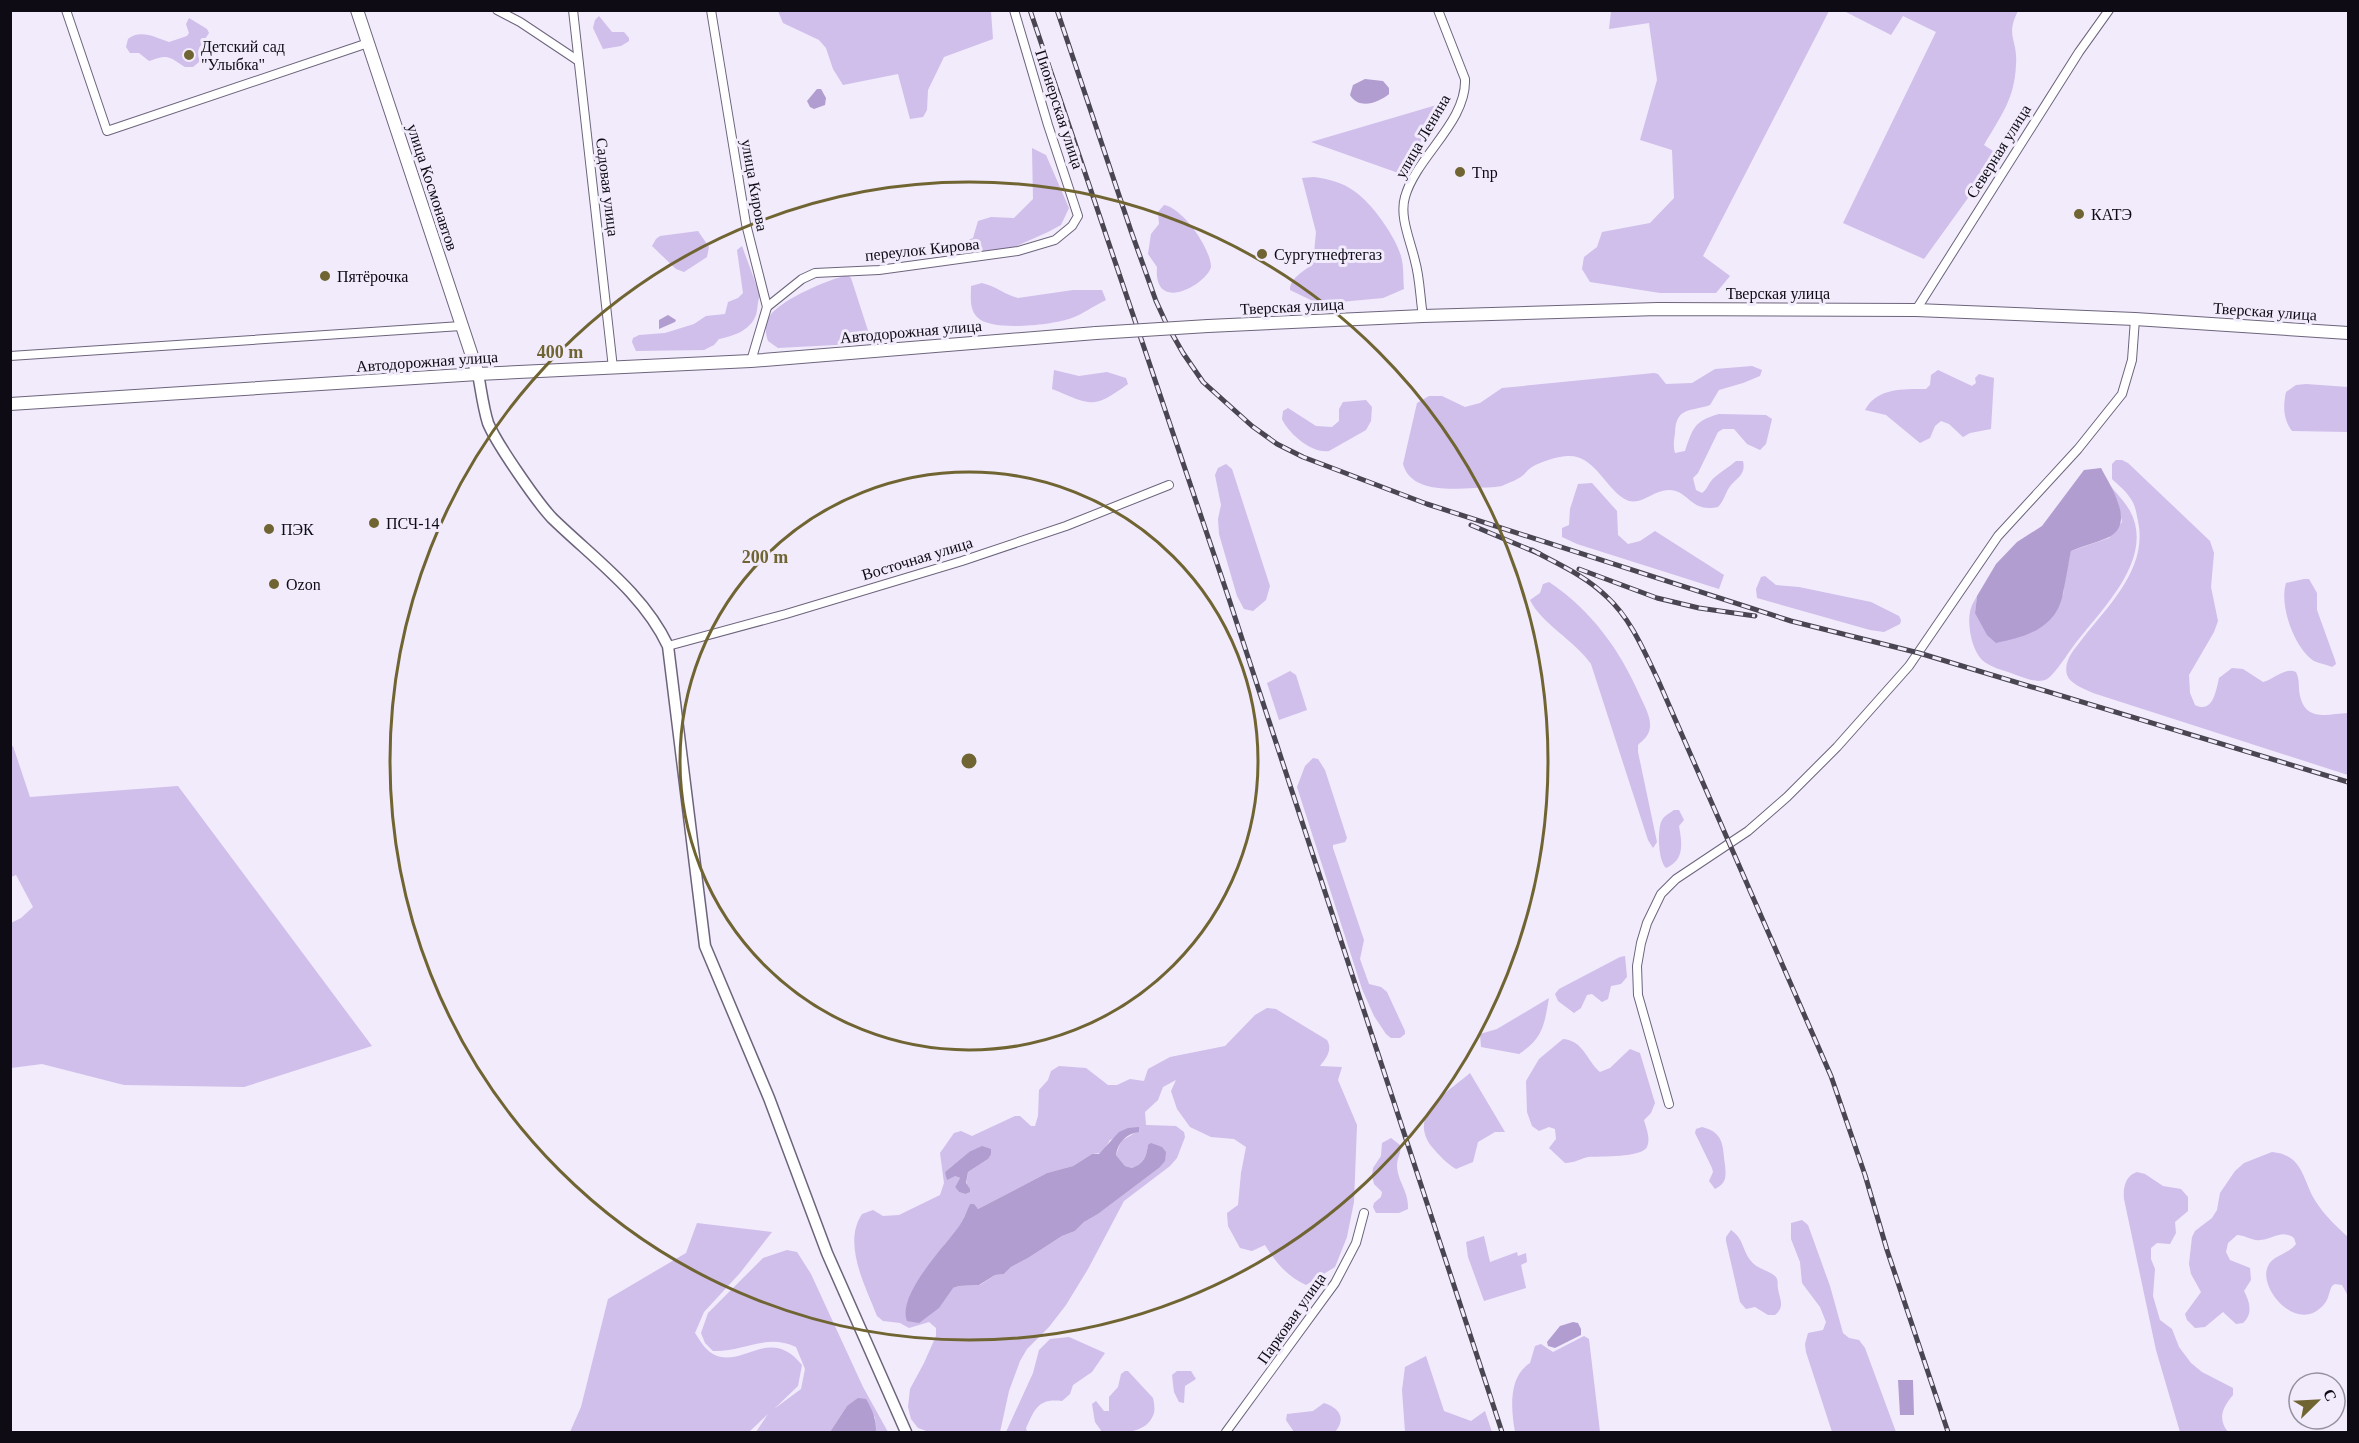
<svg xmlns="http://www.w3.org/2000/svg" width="2359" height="1443" font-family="Georgia,serif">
  <rect width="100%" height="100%" fill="#f1ebfc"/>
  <g fill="#d0beeb" fill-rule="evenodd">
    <path d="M778,11H991L993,39L944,57L928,90L927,110L923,117L910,119L898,74L843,85L833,69L826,48L819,40L783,23Z"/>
    <path d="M1611,11H1829L1703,256L1730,276L1716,293H1660L1590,282L1582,269L1584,257L1597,247L1602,232L1650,223L1674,198L1672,150L1640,140L1657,80L1649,23L1609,29Z"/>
    <path d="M1844,11H2018C2005,36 2018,40 2016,64C2015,99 2000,117 1984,145L1999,155L1924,259L1843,223L1936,32L1903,16L1891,35Z"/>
    <path d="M599,16L612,32H624L629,38V41L621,46L603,49L593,28L595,20Z"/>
    <path d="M189,18L207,29L209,33L199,48V62L193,67H185C168,56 169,54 149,61L139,53H130L126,47L128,39C140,29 155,37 169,42L187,36L189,33L186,24Z"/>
    <path d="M1440,104V117L1404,175L1311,142Z"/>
    <path d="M1032,148L1046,155L1069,208L1061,225L1048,232L1010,249L972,255L964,242L973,238L978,221L991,217L1014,218L1033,199Z"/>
    <path d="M1314,177C1328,179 1342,182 1354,191C1372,203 1395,236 1401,256C1404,266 1403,279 1404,289L1383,298L1319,304L1290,290C1290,278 1304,271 1313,264L1316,232L1302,178Z"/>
    <path d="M1164,205C1183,208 1211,249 1211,267C1207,284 1153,315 1157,267L1148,254L1151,234L1159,224L1158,212Z"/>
    <path d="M698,231L709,247L707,257L684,272L676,269L652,246L656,239L660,236Z"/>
    <path d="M742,246L760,295C757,303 758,308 756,315C750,331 733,336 719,339L714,345L704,350L636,351L632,342L633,338L639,335L665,333L694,324L706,316L725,314L728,302L738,298L743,293L737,250Z"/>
    <path d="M848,275L851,278L872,343L778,348L768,341C765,332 764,323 771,314C785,298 827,280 848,275Z"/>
    <path d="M982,283C996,286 1005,295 1018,298L1073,290H1102L1106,300C1093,306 1082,315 1069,319C1050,325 991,332 977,317C969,308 971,297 971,286Z"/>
    <path d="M1752,366L1762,370L1760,376L1743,383L1719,390L1710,405C1691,412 1676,406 1675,433C1674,440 1673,446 1675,453L1685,451C1693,428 1694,421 1719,414L1766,415L1772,419L1766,444L1760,450L1747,444L1734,429H1723L1718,432L1698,473L1693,478L1696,490L1702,493C1708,489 1709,481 1715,477C1722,471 1729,467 1736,461H1743C1746,474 1738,477 1731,485C1725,492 1725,500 1718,507C1690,513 1689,490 1669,490C1652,490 1639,509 1623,498C1604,485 1593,454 1567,456C1556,457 1542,461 1532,467C1528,469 1526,473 1522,476C1517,480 1508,483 1502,486C1493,488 1483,487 1474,488C1451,489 1411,493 1403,464L1417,403L1429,396H1442L1465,407L1480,403L1502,388L1654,373L1658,374L1666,384L1692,383L1715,369Z"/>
    <path d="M1054,370L1079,376L1107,372L1126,378L1128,384C1092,410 1092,405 1052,389Z"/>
    <path d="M1938,370L1972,386L1976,383L1975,378L1979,374L1994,378L1991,429L1970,433L1963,437L1949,424L1941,421L1935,426L1930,438L1920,443L1886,415L1865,410C1877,388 1902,389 1926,389L1930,385L1931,375Z"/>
    <path d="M2306,384L2348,387V432L2292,431C2283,419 2283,406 2286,392L2296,385Z"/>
    <path d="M1366,400L1372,407L1371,421L1366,430L1329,451C1312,454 1288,433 1282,419L1283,411L1288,408L1316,426L1332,427L1339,421V409L1343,402Z"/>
    <path d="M2116,460H2122L2128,463L2210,541L2214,553L2211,587L2218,621L2214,632L2189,675L2190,693L2195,705C2213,714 2216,691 2219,678L2232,668L2243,669L2263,682C2275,679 2284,667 2296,672C2300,680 2298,687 2300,696C2306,722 2328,714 2348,713V775L2093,693C2085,689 2070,684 2067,675C2063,660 2075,649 2083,638C2110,604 2148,568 2138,521C2136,511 2135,503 2128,495C2124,489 2117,484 2112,479V464Z"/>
    <path d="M1226,464L1232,469L1270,586L1266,600L1253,611L1244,609L1237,596L1219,534L1218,519L1221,505L1215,475L1218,468Z"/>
    <path d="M1592,483L1617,511L1618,535L1628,544L1640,541L1655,531L1724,575L1719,589L1577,544L1562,537V528L1569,525L1570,509L1578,484Z"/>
    <path d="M2110,485C2116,493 2125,502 2130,511C2155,557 2104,607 2078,640C2071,648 2055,675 2047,679C2037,684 2026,678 2016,675C2007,671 1995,669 1986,663C1972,655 1966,623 1971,608C1972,604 1975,600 1977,596L1975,613L2063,595L2065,577L2071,551L2109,538L2122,522L2118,502Z"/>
    <path d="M1765,576L1776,585L1799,587L1871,602L1899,616L1901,620L1900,624L1884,632L1870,630L1757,598L1756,589L1761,577Z"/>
    <path d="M2304,579H2309L2317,593V610L2335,660L2336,664L2332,667C2326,664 2320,664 2314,661C2294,648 2279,605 2286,583Z"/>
    <path d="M1549,582C1592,611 1620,650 1640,696C1644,705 1651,717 1650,727C1649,736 1644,739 1638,745V752L1657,842L1653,848L1648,840L1591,664C1575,641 1541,623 1530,600L1540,593L1543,584Z"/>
    <path d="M1290,671L1296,675L1307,710L1279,720L1267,683Z"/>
    <path d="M13,746L30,797L178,786L372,1046L244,1087L124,1085L42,1064L11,1068V923L21,918L33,907L16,875L11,877L10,747Z"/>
    <path d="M1313,758L1318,759L1325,770L1347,838L1345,842L1333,845V848L1364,940L1360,959L1369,984L1381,987L1387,992L1405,1031V1034L1400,1038H1391L1386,1034L1374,1016L1362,989L1297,787L1305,766Z"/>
    <path d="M1674,810H1679L1684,820L1679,826C1682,843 1685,860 1666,868C1658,860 1657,829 1662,820C1665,815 1670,813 1674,810Z"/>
    <path d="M1625,956L1627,977L1621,984L1611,986L1608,999L1602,1002L1592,994L1587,995L1581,1008L1574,1013L1558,1001L1555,994L1559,989L1620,957Z"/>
    <path d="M1549,998C1544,1026 1543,1038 1519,1054L1481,1047L1480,1034L1497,1029Z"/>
    <path d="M1267,1008L1276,1009L1327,1040C1333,1050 1326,1058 1320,1066L1342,1067L1338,1080L1357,1125L1354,1202L1347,1237L1335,1267L1306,1285C1287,1276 1276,1263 1265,1245L1252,1251L1240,1248L1228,1226L1227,1213L1238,1205L1241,1173L1246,1147L1234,1139L1211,1137L1190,1127L1177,1109L1171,1091L1176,1080L1163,1087L1158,1100L1145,1112L1146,1125L1176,1126L1184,1132L1185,1137L1177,1158L1170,1166L1124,1201L1088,1269L1066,1305L1049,1327L1027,1349L1020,1361L1009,1391L1000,1432H929L918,1428L911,1419L908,1407L910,1389L924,1363L936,1336V1328L929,1322L909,1328L900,1323L883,1321L877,1316C866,1287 842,1244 862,1214L873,1210L883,1216L899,1215L940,1195L944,1183L940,1153L954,1133L961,1131L972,1136L1015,1116H1020L1031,1126H1035L1038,1116L1039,1090L1048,1080L1051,1071L1059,1066L1086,1068L1108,1085H1117L1130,1079L1144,1081L1148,1069L1170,1057L1225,1046L1255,1015ZM1140,1130L1121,1141L1116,1155L1125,1166L1132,1168C1144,1163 1146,1158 1148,1145L1162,1147L1159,1168L1098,1214L1084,1222L1075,1231L1062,1236L1028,1258L1011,1267L1004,1274L995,1275L980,1285L959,1286L953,1288L944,1245L959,1228L970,1204L978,1209L1047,1173L1073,1166L1092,1154L1102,1153L1110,1140ZM969,1152L988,1159L968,1172L965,1194L959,1192L955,1187L960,1178L945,1172Z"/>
    <path d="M1563,1039C1584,1041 1586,1060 1600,1072L1610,1068L1630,1049L1640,1053L1655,1103L1651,1113L1644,1120C1646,1128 1651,1139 1647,1147C1641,1158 1600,1156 1588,1157C1580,1159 1574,1163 1565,1163L1549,1148L1556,1139L1555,1129L1549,1127L1539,1131L1532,1126L1527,1112L1526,1081L1539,1059Z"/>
    <path d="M1470,1073L1505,1132H1495L1478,1142L1473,1162L1456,1169C1446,1163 1440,1156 1432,1147C1407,1114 1447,1093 1470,1073Z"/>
    <path d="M1702,1127C1725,1133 1722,1146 1725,1165C1726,1176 1727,1183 1715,1189L1709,1181L1713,1172L1712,1168L1695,1133L1696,1129Z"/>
    <path d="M1391,1138L1400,1145C1402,1153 1397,1157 1397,1165C1397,1181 1409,1191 1408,1209L1399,1213H1376L1373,1207L1374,1203L1381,1197L1382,1192L1374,1184L1372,1176L1373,1168L1381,1156L1382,1143Z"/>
    <path d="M2272,1152C2304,1155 2302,1180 2316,1202C2325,1216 2337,1227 2348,1237V1296L2342,1285L2335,1284L2332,1286C2329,1291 2329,1298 2325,1303C2299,1337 2257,1288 2268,1266C2273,1255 2289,1254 2296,1244L2294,1238C2281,1228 2270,1242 2256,1240C2249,1239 2244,1235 2237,1235L2228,1243L2226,1252L2230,1260L2250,1268L2251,1280L2244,1291C2250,1302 2253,1314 2243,1323L2236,1324L2223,1312L2205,1327L2195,1328L2187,1320L2185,1314L2201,1292L2191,1274L2189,1264L2192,1237L2195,1231L2212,1218L2217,1210L2220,1193L2235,1171L2244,1163Z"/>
    <path d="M2137,1172L2145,1174L2163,1186L2181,1189L2188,1197V1211L2175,1222L2176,1233L2170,1244L2157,1243L2151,1248V1259L2155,1269L2153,1296L2160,1320L2172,1329L2179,1347L2191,1363L2202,1372L2233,1388V1395C2223,1407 2217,1418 2228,1432H2180L2156,1350L2124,1199C2123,1188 2125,1176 2137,1172Z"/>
    <path d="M1802,1220L1808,1225L1830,1286L1843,1333L1849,1338L1859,1340L1865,1348L1896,1432H1832L1806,1352L1805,1344L1808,1333L1823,1330L1826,1322L1820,1307L1802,1283L1800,1262L1791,1239V1223Z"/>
    <path d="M697,1223L772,1232L740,1273L704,1312L695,1333C700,1340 704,1349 713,1354C742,1370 769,1324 802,1365L798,1386L774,1409L801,1389L805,1369L796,1347C766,1333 744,1352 713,1351L705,1343L701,1333L708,1313L763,1258L787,1250L797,1252L811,1274L863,1387L888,1432H876L875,1417L847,1406L830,1432H756L768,1414L749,1432H570L581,1407L608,1299L686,1253Z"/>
    <path d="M1731,1230C1744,1239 1742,1250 1751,1261C1757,1269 1768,1270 1775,1276C1779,1280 1777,1284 1778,1289C1780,1300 1785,1307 1775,1315H1768L1755,1307L1746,1309L1740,1302L1726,1241V1237Z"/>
    <path d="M1484,1236L1490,1262L1517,1252L1518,1256L1526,1253L1527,1262L1521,1265L1526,1288L1484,1301L1468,1257L1466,1242Z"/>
    <path d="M1584,1336L1589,1339L1600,1432H1515C1511,1409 1508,1377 1530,1363L1535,1346L1541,1344L1553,1352Z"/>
    <path d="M1069,1337L1105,1353L1092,1372L1073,1385L1070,1394L1062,1401C1038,1398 1035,1409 1026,1428L1027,1432H1006L1033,1373L1039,1350L1050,1339Z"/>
    <path d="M1426,1356L1444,1411L1471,1421L1485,1411L1492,1432H1405L1402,1390L1405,1367Z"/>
    <path d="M1125,1371H1128L1153,1398C1154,1402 1155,1409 1154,1413C1147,1435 1120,1433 1102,1432L1095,1422L1092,1404L1096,1401L1104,1411H1109V1397L1118,1387L1121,1374Z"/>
    <path d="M1177,1371H1191L1196,1379L1185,1386L1184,1403L1179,1402L1174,1392L1172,1375Z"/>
    <path d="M1324,1403C1339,1408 1347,1418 1335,1432H1294L1286,1420L1287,1414L1313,1411Z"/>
  </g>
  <g fill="#b19dcf">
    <path d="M1365,79L1383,81L1389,88V94C1378,103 1359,110 1350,95L1353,85Z"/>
    <path d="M817,89H821L826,98L825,105L814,109L810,107L807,101Z"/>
    <path d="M668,315L676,320L675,322L659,329V320Z"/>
    <path d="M2101,468C2111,487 2137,525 2107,538C2095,543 2083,546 2071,551C2068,565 2066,579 2063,593C2057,628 2026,637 1996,643L1987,635L1975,613L1977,596L1996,564L2017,542L2042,526L2084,470Z"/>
    <path d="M1139,1127V1132C1126,1134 1118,1142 1116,1155L1125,1166L1132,1168C1144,1163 1146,1158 1148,1145L1151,1143L1162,1147L1166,1152L1165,1161L1159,1168L1098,1214L1084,1222L1075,1231L1062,1236L1028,1258L1011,1267L1004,1274L995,1275L979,1285L959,1286L953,1288L939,1308L919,1323L907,1321C897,1296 942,1249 957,1229C963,1222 966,1212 970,1204H974L978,1209L1047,1173L1073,1166L1092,1154H1099L1119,1132L1128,1128Z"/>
    <path d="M982,1146L991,1149V1154L988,1159L968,1172L966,1183L970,1189V1192L965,1194L959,1192L955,1187L960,1178L955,1176L947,1180L945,1172L969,1152Z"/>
    <path d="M1573,1322L1578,1323L1581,1329V1335L1555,1348L1548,1346L1547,1342L1560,1326Z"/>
    <path d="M1898,1380H1913L1914,1415H1900Z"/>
    <path d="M858,1398L866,1399C873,1411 876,1419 876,1432H830L847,1406Z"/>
  </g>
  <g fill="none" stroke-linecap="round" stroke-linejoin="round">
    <defs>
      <g id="minor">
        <path d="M66,10L107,131L368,43"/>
        <path d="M497,10L520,22L577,60"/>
        <path d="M573,10L613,368"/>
        <path d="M711,10L746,224L767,307L751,361"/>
        <path d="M767,307L802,279L815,273L879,270L1018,251L1055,240L1072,226L1078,216L1048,125L1014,10"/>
        <path d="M1916,310L2079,52L2109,10"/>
        <path d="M1423,316C1420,298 1420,278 1415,261C1411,242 1399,217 1405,197C1416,157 1467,122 1465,79L1438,10"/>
        <path d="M10,356L461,326"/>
        <path d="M668,646L786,614L962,561L1066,526L1169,485"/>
        <path d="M1669,1104L1638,995L1637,966L1641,943L1647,923L1661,894L1676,879L1748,831L1787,797L1837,747L1909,666L1998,536L2078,449L2122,394L2132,360L2135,319"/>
        <path d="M1226,1432L1335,1283L1356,1243L1364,1213"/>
      </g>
      <path id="tertiary" d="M478,374C481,389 483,407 488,423C496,443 537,502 552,518C593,558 643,593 668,646L705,946L769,1098L827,1253L906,1432"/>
      <g id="secondary">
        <path d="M357,10L478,374"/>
        <path d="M1208,326L1423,316L1658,309L1916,310L2135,319L2348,333"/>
        <path d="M10,404L478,374L751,361L1096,333"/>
      </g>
    </defs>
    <use href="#minor" stroke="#6d647c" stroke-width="10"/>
    <use href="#tertiary" stroke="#6d647c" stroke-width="13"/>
    <use href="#secondary" stroke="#6d647c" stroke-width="14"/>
    <use href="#minor" stroke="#fff" stroke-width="8"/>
    <use href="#tertiary" stroke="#fff" stroke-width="10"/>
    <use href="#secondary" stroke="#fff" stroke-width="12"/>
    <defs>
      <g id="rail">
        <path d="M1030,10L1229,599L1502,1432"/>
        <path d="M1057,10L1131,231L1156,301L1167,325L1183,353L1203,382L1252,426L1277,444L1303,457L1427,504L1791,621L1919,653L2348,782"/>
        <path d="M1471,525L1540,554"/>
        <path d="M1532,550C1558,564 1586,576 1607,597C1631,619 1644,651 1658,680L1831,1076L1865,1175L1887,1250L1948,1432"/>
        <path d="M1579,569L1657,598L1699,608L1755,616"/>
      </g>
    </defs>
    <use href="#rail" stroke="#4a4651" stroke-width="5"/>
    <use href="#rail" stroke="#f1ebfc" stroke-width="3" stroke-dasharray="9" stroke-linecap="butt"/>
    <defs>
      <path id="secondary-bridge" d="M1096,333L1208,326"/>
    </defs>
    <use href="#secondary-bridge" stroke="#6d647c" stroke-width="14" stroke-linecap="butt"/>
    <use href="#secondary-bridge" stroke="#fff" stroke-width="12"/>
  </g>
  <g fill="none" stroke="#706532" stroke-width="3">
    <circle cx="969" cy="761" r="289"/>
    <circle cx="969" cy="761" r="579"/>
  </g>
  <g fill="#706532" stroke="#f1ebfc" stroke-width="2">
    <circle cx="189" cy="55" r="6"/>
    <circle cx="1460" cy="172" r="6"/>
    <circle cx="2079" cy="214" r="6"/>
    <circle cx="1262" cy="254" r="6"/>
    <circle cx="325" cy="276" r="6"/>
    <circle cx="374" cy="523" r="6"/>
    <circle cx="269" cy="529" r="6"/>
    <circle cx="274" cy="584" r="6"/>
  </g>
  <g text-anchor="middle" stroke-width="6" stroke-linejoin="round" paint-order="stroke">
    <g font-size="16" fill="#0e0b14" stroke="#f1ebfc" text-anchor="start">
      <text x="201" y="52">Детский сад<tspan x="201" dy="18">"Улыбка"</tspan></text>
      <text x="1472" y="178">Tnp</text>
      <text x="2091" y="220">КАТЭ</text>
      <text x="1274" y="260">Сургутнефтегаз</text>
      <text x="337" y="282">Пятёрочка</text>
      <text x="386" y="529">ПСЧ-14</text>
      <text x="281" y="535">ПЭК</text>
      <text x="286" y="590">Ozon</text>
    </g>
    <g font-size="16" fill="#0e0b14" stroke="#f1ebfc">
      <text transform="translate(1060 109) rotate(72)" y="6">Пионерская улица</text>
      <text transform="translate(1422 136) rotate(-60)" y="6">улица Ленина</text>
      <text transform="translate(1998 151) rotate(-58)" y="6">Северная улица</text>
      <text transform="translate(755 185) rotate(80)" y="6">улица Кирова</text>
      <text transform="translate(433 187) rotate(72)" y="6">улица Космонавтов</text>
      <text transform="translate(608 187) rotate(83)" y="6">Садовая улица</text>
      <text transform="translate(922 249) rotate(-6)" y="6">переулок Кирова</text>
      <text x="1778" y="299">Тверская улица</text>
      <text transform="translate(1292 306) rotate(-3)" y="6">Тверская улица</text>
      <text transform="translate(2265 311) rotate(4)" y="6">Тверская улица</text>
      <text transform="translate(911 331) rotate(-5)" y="6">Автодорожная улица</text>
      <text transform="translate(427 361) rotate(-4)" y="6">Автодорожная улица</text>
      <text transform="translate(917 558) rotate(-17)" y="6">Восточная улица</text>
      <text transform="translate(1291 1318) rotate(-55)" y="6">Парковая улица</text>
    </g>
  </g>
  <circle cx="969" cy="761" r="9" fill="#706532" stroke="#f1ebfc" stroke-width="3"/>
  <g font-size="18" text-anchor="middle" font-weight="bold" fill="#706532" stroke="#f1ebfc" stroke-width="6" stroke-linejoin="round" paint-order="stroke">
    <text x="560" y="358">400 m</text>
    <text x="765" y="563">200 m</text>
  </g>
  <rect width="2359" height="1443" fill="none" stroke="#0e0b14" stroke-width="24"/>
  <g transform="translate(2317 1401) rotate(66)"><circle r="28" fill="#f1ebfc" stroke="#96919f" stroke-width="1.5"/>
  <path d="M0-4.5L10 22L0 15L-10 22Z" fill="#706532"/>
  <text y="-9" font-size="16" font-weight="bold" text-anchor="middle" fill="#0e0b14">С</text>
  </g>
</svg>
